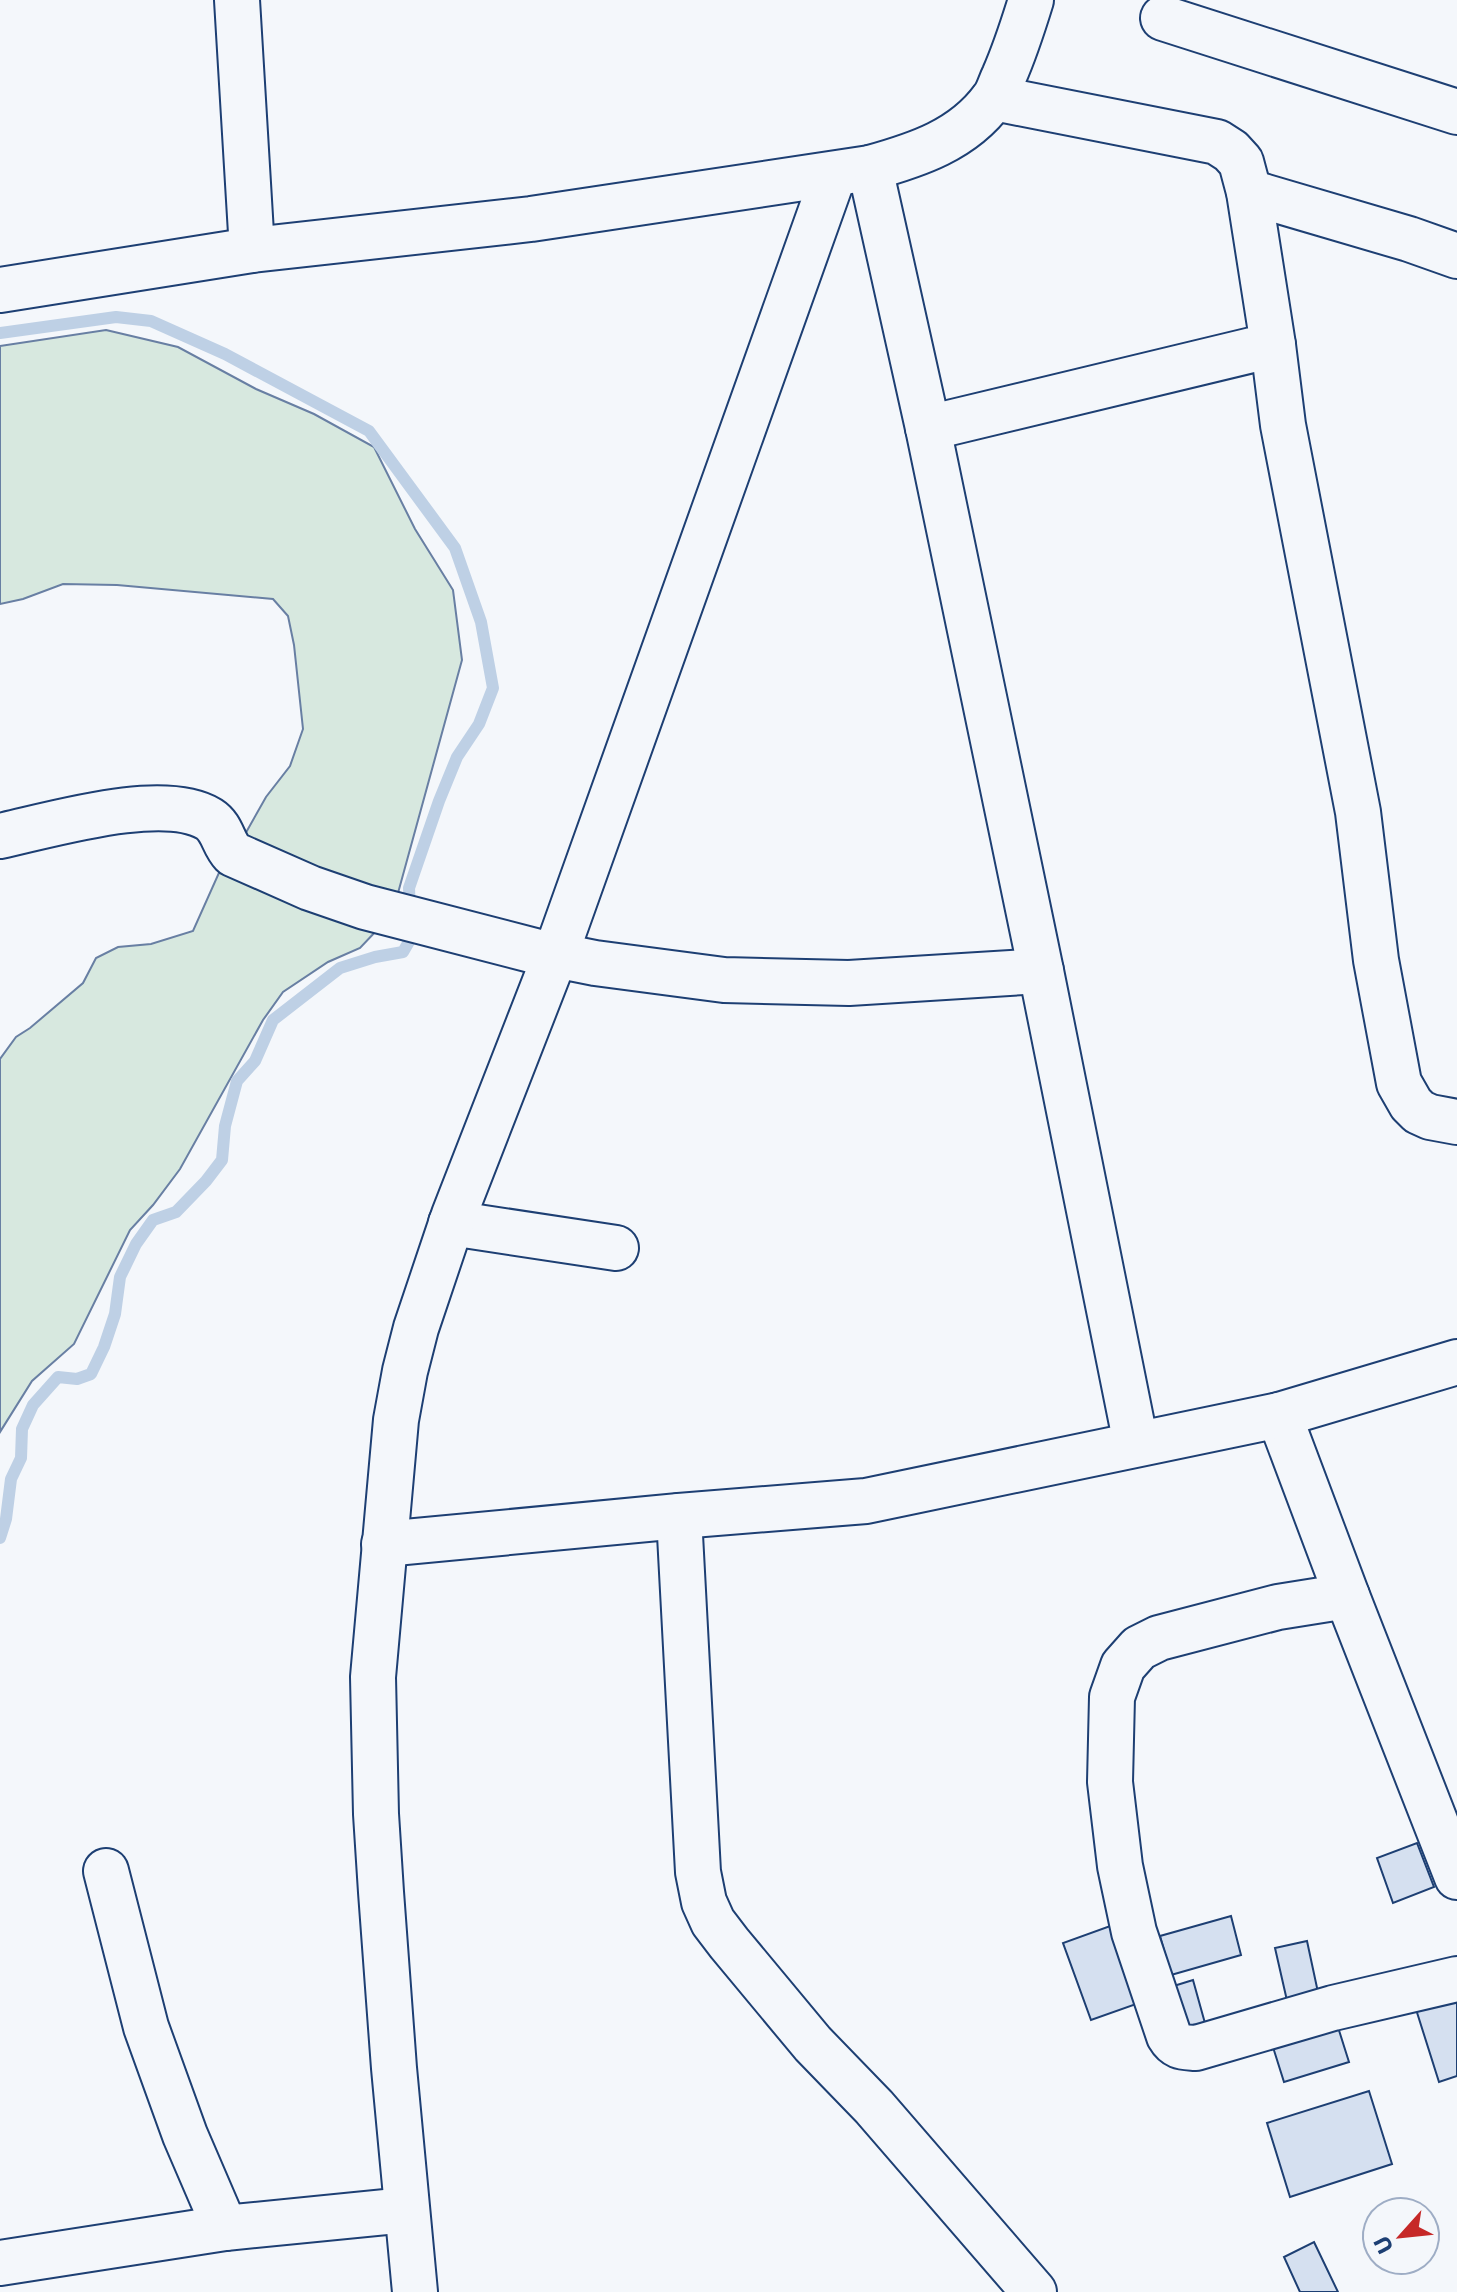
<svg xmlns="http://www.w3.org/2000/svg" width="1457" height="2292" font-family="Commissioner,sans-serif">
  <rect width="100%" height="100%" fill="#f4f7fb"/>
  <g fill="#d7e8df" stroke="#687fa3" stroke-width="2">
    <path d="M106,330L178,347L256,389L314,414L374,447L415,529L453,590L462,660L395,904L239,845L266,797L290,766L303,729L294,645L288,616L273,599L117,585L63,584L23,599L0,604V346Z"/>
    <path d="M222,866L377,930L360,948L328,962L283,992L263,1020L180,1169L153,1205L130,1230L74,1344L32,1381L0,1432V1059L16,1037L30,1028L83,983L96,958L118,947L151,944L193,931Z"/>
  </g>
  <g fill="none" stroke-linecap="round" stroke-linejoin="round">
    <g stroke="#bed0e5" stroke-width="12">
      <path d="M0,333L116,317L151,321L225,354L369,431L455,548L481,622L493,688L479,724L457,757L439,801L409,888L410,911"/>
      <path d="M0,1538L6,1519L11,1479L21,1458L22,1429L33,1405L58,1377L77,1379L91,1374L104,1347L115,1314L120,1277L136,1244L153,1220L176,1212L206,1181L222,1160L225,1126L237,1081L255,1061L273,1020L340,968L375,957L403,952L414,933L413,929"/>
    </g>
  </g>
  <g fill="#d5e0f0" stroke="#1d3f73" stroke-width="2">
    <path d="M1417,1843L1434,1887L1393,1903L1377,1858Z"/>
    <path d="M1231,1916L1241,1955L1171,1975L1160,1936Z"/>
    <path d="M1113,1925L1142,2002L1091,2020L1063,1943Z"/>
    <path d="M1307,1941L1319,1997L1288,2005L1275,1948Z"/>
    <path d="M1193,1980L1208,2034L1179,2042L1164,1989Z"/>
    <path d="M1457,1989V2076L1439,2082L1414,2003Z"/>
    <path d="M1337,2024L1349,2062L1284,2082L1272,2044Z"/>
    <path d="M1369,2091L1392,2164L1290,2197L1267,2123Z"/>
    <path d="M1314,2242L1338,2292H1300L1284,2257Z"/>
  </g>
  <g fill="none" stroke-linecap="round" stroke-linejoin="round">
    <defs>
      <g id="minor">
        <path d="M237,0L252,250"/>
        <path d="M1163,18L1457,112"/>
        <path d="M870,168L928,428L1041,971L1136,1444"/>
        <path d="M1249,192L1409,239L1457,256"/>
        <path d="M0,290L252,250L531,219L870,168C917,155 963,140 993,99C998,93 1000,84 1004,76C1015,51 1023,26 1031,0"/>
        <path d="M1273,345L1283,425L1358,812L1376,960L1399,1083L1411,1104L1419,1112L1430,1117L1457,1122"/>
        <path d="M928,428L1273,345L1249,192L1241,162L1231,151L1217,142L994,98"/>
        <path d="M0,836C51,825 163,791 209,819C223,828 222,842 233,854L310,888L365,907L535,951L595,963L724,980L849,983L1041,971"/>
        <path d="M451,1223L616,1248"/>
        <path d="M1279,1415L1347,1596L1457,1877"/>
        <path d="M679,1516L698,1872L704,1902L713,1922L729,1943L813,2044L874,2107L1034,2292"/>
        <path d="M384,1544L679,1516L866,1501L1279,1415L1457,1362"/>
        <path d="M1347,1596L1278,1607L1159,1638L1139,1648L1123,1666L1112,1697L1110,1782L1120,1866L1134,1932L1169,2036C1176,2048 1183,2047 1196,2048L1333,2008L1457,1979"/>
        <path d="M106,1871L146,2027L185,2135L225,2228"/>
        <path d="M0,2263L225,2228L406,2210"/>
        <path d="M415,2292L394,2068L381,1892L376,1814L373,1677L396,1420L405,1371L416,1328L454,1215L555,956L834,174"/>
      </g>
    </defs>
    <use href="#minor" stroke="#1d3f73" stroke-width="48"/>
    <use href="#minor" stroke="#f4f7fb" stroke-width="44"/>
  </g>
  <g transform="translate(1401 2236) rotate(243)"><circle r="38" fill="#f4f7fb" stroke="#9eadc5" stroke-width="2"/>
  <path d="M0-6L14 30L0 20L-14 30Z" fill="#c62828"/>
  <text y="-12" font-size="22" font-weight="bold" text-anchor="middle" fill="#1d3f73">U</text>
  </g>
</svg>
